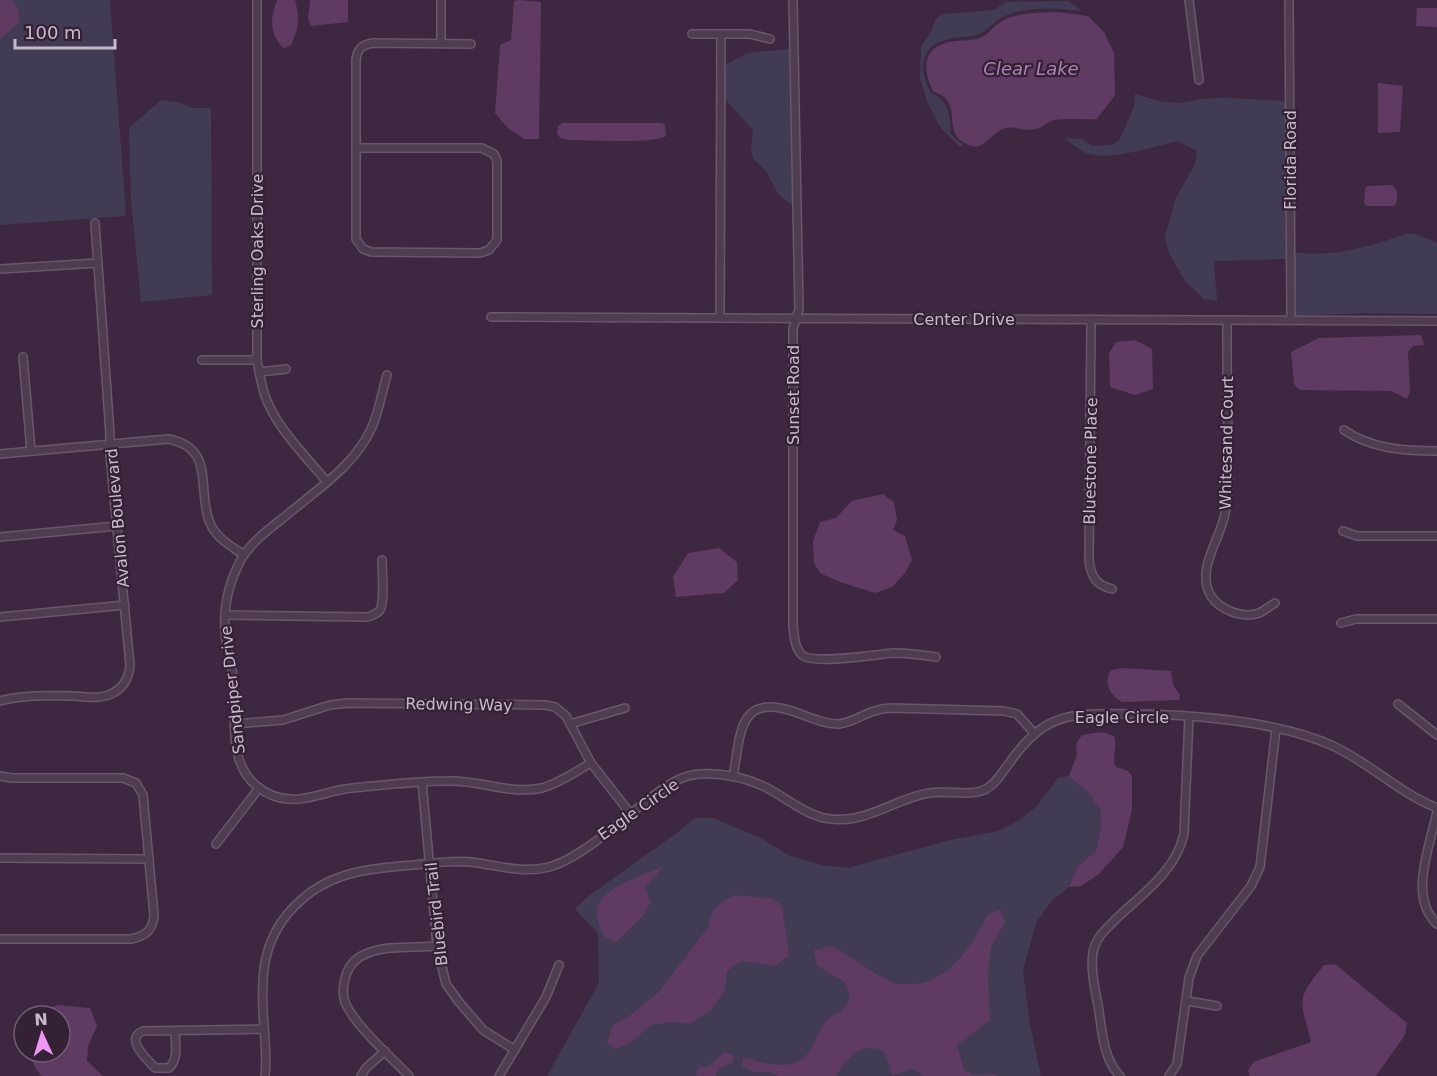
<svg xmlns="http://www.w3.org/2000/svg" width="1437" height="1076" font-family="'DejaVu Sans',sans-serif">
  <rect width="100%" height="100%" fill="#3e2841"/>
  <g fill="#413c54">
    <path d="M0,0H110L126,216L0,225Z"/>
    <path d="M1068,1L1082,11C1056,8 1023,5 999,19C993,23 988,30 981,33C972,38 963,36 953,38C920,44 917,67 931,93C950,101 950,116 951,134L964,146H959L940,127L927,101L920,78L921,47L932,30L935,20L942,14L994,10L1006,2Z"/>
    <path d="M789,49L791,54L794,207L778,194L766,171L753,158L751,148L753,130L725,99V65L747,53Z"/>
    <path d="M1135,94L1162,102L1182,103L1201,99L1225,98L1286,101L1287,259L1214,261L1217,301L1204,299L1185,281L1169,253L1165,237L1175,200L1195,164L1197,151L1178,141C1154,146 1107,163 1084,152C1077,148 1071,143 1065,138L1082,139L1092,146L1112,145L1119,141L1134,107Z"/>
    <path d="M161,100L181,103L192,108H211L212,295L141,302L131,201L129,128Z"/>
    <path d="M1405,234H1416L1437,243V314L1366,313L1294,316V252C1330,258 1371,247 1405,234Z"/>
    <path d="M1069,776C1075,784 1084,787 1088,792C1092,799 1094,803 1100,808L1101,827L1096,851L1077,867L1069,887L1052,900L1036,923L1023,970L1030,1025L1041,1076H547L594,992L599,981L598,933L575,909L587,897L678,832L695,818H713L763,839L788,855L822,865L848,868L950,840L999,831L1021,819L1036,807L1058,778Z"/>
  </g>
  <g fill="#5f3a62">
    <path d="M0,0H12L18,9L19,23L0,39Z"/>
    <path d="M277,0H295C300,19 299,27 291,45L283,48C269,31 270,20 277,0Z"/>
    <path d="M310,0H348V22L311,26L308,18Z"/>
    <path d="M519,0L541,2L539,139H524L508,128L495,113L500,45L511,40L514,1Z"/>
    <path d="M1417,8H1437V27L1416,26Z"/>
    <path d="M1057,12L1088,16L1104,32L1114,53L1115,95L1097,119C1084,120 1069,118 1055,120C1047,121 1043,129 1030,130C1020,130 1013,125 1003,129C987,136 983,155 963,142C942,129 965,103 933,91C920,65 925,44 956,41C966,40 975,41 984,36C990,32 995,25 1002,21C1018,12 1039,13 1057,12Z"/>
    <path d="M1378,83L1403,86L1400,132L1378,133Z"/>
    <path d="M562,123H662L665,125L666,136C655,144 587,140 569,140L560,138L557,133L558,126Z"/>
    <path d="M1392,185C1398,190 1398,197 1396,204L1393,206H1366L1364,203L1365,188L1368,186Z"/>
    <path d="M1421,335L1424,345L1413,346L1408,352L1410,392L1407,399L1391,391L1300,390L1294,384L1291,352L1319,338Z"/>
    <path d="M1135,340L1152,349L1153,389L1135,395L1110,387L1109,353L1116,342Z"/>
    <path d="M883,494L894,502L897,520L893,530L905,536L912,560L905,573L892,587L875,593L840,582L820,573L814,563L813,541L820,522L836,518L852,501Z"/>
    <path d="M719,548L737,562L738,580L724,593L676,597L673,577L688,553Z"/>
    <path d="M1123,668L1171,671L1173,685L1180,695L1179,700L1123,702C1110,697 1103,682 1111,670Z"/>
    <path d="M1102,732L1114,736C1118,746 1111,757 1116,767L1128,771L1132,776V810L1123,847L1099,874L1081,886L1069,887L1077,867L1096,851L1101,827L1100,808C1094,803 1092,798 1088,792C1084,787 1075,784 1069,776L1077,755L1076,744L1082,735Z"/>
    <path d="M663,867L645,888L651,902L643,916L615,943L604,936C601,929 597,921 597,913C596,888 644,875 663,867Z"/>
    <path d="M735,895L773,899L782,906L789,956L775,966L741,961L727,971L725,990L712,1009L690,1024L672,1022L651,1025L631,1042L615,1049L607,1043L613,1025L628,1017L660,991L709,926C711,908 720,903 735,895Z"/>
    <path d="M1000,910L1005,922L991,947L988,972L990,1020L957,1045L964,1070L975,1075L997,1074L996,1076H924L913,1069L892,1075L888,1060L882,1050C858,1042 848,1058 836,1076H779L770,1072H754L742,1066L743,1058C758,1060 770,1066 784,1065C823,1062 808,1022 842,1011L850,999L846,983L817,965L814,950L831,946C852,956 870,972 891,982C895,984 900,984 904,984C946,988 972,946 988,914Z"/>
    <path d="M1335,964L1407,1023L1405,1035L1376,1076H1250L1248,1071L1253,1062L1311,1042C1301,999 1294,1002 1324,965Z"/>
    <path d="M57,1005L90,1008L97,1026L88,1046L87,1061L103,1076H42L36,1069L28,1052H60V1016H31L32,1014Z"/>
    <path d="M725,1052L733,1055V1062L721,1067L715,1076H696L699,1067H707Z"/>
  </g>
  <g fill="none" stroke-linecap="round" stroke-linejoin="round">
    <defs>
      <g id="minor">
        <path d="M257,0V360C259,371 261,382 264,393C275,427 305,455 327,482"/>
        <path d="M793,0L799,309L793,329V624C794,635 794,647 802,655C814,665 877,654 894,653C908,653 922,655 936,657"/>
        <path d="M1189,0L1199,80"/>
        <path d="M1289,0L1291,320"/>
        <path d="M692,34H750L770,39"/>
        <path d="M441,43V0"/>
        <path d="M357,148H482L494,154L497,161V240L489,250L480,253L371,252L363,249L356,239V59C358,48 362,45 373,43L471,44"/>
        <path d="M0,269L98,263"/>
        <path d="M491,317L1437,321"/>
        <path d="M720,318L721,35"/>
        <path d="M1091,319L1089,560C1091,577 1096,585 1112,589"/>
        <path d="M1227,320C1227,358 1227,397 1228,435C1228,461 1230,487 1225,513C1221,539 1195,569 1211,596C1220,610 1243,619 1259,613C1265,610 1270,606 1275,603"/>
        <path d="M23,357L31,451"/>
        <path d="M202,360H257"/>
        <path d="M259,372L286,369"/>
        <path d="M387,375C382,392 379,411 372,427C356,464 318,489 288,514C272,527 253,540 242,558C228,583 222,612 226,641C228,653 232,664 233,676C238,719 222,776 274,796C301,806 326,790 353,788C385,785 417,781 448,781C480,780 511,795 542,788C560,783 575,772 591,763"/>
        <path d="M1344,430C1371,449 1405,451 1437,451"/>
        <path d="M0,454L168,439C217,448 196,491 210,523C217,539 231,546 244,555"/>
        <path d="M1343,531L1357,536H1437"/>
        <path d="M0,537L117,526"/>
        <path d="M225,615L367,617C371,616 377,614 380,610C385,601 382,572 382,560"/>
        <path d="M0,617L125,605"/>
        <path d="M1341,623L1356,619H1437"/>
        <path d="M0,701C24,694 49,696 74,696C86,697 100,699 111,694C124,688 129,678 130,665L110,455V434L95,223"/>
        <path d="M1398,704L1437,735"/>
        <path d="M235,724L283,720L330,705L348,703L545,705L555,707L566,716L591,763L630,813"/>
        <path d="M570,724L625,708"/>
        <path d="M0,776L12,778H123L136,783L143,795L154,915C153,930 146,936 131,939H0"/>
        <path d="M733,777C741,732 738,691 798,713C811,718 825,724 839,724C851,723 862,715 874,711C880,709 886,708 892,708L1004,711L1017,714L1034,733"/>
        <path d="M422,782L437,946L446,984L459,1002L483,1030L515,1050"/>
        <path d="M1437,812C1430,846 1408,897 1437,924"/>
        <path d="M216,844L259,788"/>
        <path d="M0,858L149,859"/>
        <path d="M1187,1001L1217,1006"/>
        <path d="M175,1031C175,1044 179,1059 169,1068H155C147,1059 124,1039 143,1031L264,1029"/>
        <path d="M265,1076C267,1059 265,1043 264,1026C260,977 261,936 300,901C332,871 373,868 414,865C433,863 452,860 471,862C497,865 523,874 549,867C580,859 623,819 649,799C665,787 680,775 700,774C721,773 743,777 763,786C796,802 813,826 855,818C881,813 903,797 929,793C947,790 970,797 986,789C996,784 1003,771 1010,762C1032,731 1052,715 1092,714C1164,713 1267,716 1333,746C1370,763 1399,793 1437,808"/>
        <path d="M361,1076L366,1068L385,1051"/>
        <path d="M409,1076C392,1058 354,1025 345,1002C342,993 343,984 346,975C349,965 357,957 368,953C388,945 415,948 437,946"/>
        <path d="M499,1076L546,997L559,965"/>
        <path d="M1120,1076C1104,1060 1102,1033 1099,1011C1096,993 1090,971 1093,952C1096,937 1106,929 1116,919C1142,894 1176,871 1184,834L1189,717"/>
        <path d="M1169,1076L1177,1064L1189,978L1197,956L1251,886L1260,867L1276,729"/>
      </g>
    </defs>
    <use href="#minor" stroke="#6a576b" stroke-width="10"/>
    <use href="#minor" stroke="#4f3c51" stroke-width="7"/>
  </g>
  <g text-anchor="middle" stroke-width="4.5" stroke-linejoin="round" paint-order="stroke">
    <g font-size="16" fill="#cab9cb" stroke="#342136">
      <text transform="translate(1290 160) rotate(-90)" y="6">Florida Road</text>
      <text transform="translate(257 251) rotate(-90)" y="6">Sterling Oaks Drive</text>
      <text x="964" y="325">Center Drive</text>
      <text transform="translate(793 395) rotate(-90)" y="6">Sunset Road</text>
      <text transform="translate(1226 443) rotate(-89)" y="6">Whitesand Court</text>
      <text transform="translate(1090 461) rotate(-89)" y="6">Bluestone Place</text>
      <text transform="translate(117 518) rotate(-95)" y="6">Avalon Boulevard</text>
      <text transform="translate(232 690) rotate(-96)" y="6">Sandpiper Drive</text>
      <text transform="translate(459 704) rotate(1)" y="6">Redwing Way</text>
      <text x="1122" y="723">Eagle Circle</text>
      <text transform="translate(638 809) rotate(-35)" y="6">Eagle Circle</text>
      <text transform="translate(436 914) rotate(-96)" y="6">Bluebird Trail</text>
    </g>
    <g font-size="18" font-style="italic" fill="#ab83b0" stroke="#342136">
      <text x="1031" y="75">Clear Lake</text>
    </g>
  </g>
  <g transform="translate(42 1034) rotate(356)"><circle r="28" fill="#342136" stroke="#705e72" stroke-width="1.5"/>
  <path d="M0-4.5L10 22L0 15L-10 22Z" fill="#ed96f2"/>
  <text y="-9" font-size="16" font-weight="bold" text-anchor="middle" fill="#cab9cb">N</text>
  </g>
  <path d="M15 39v9h100v-9" fill="none" stroke="#cab9cb" stroke-width="3"/>
  <text x="24" y="39" font-size="18" fill="#cab9cb" stroke="#342136" stroke-width="4.5" paint-order="stroke">100 m</text>
</svg>
